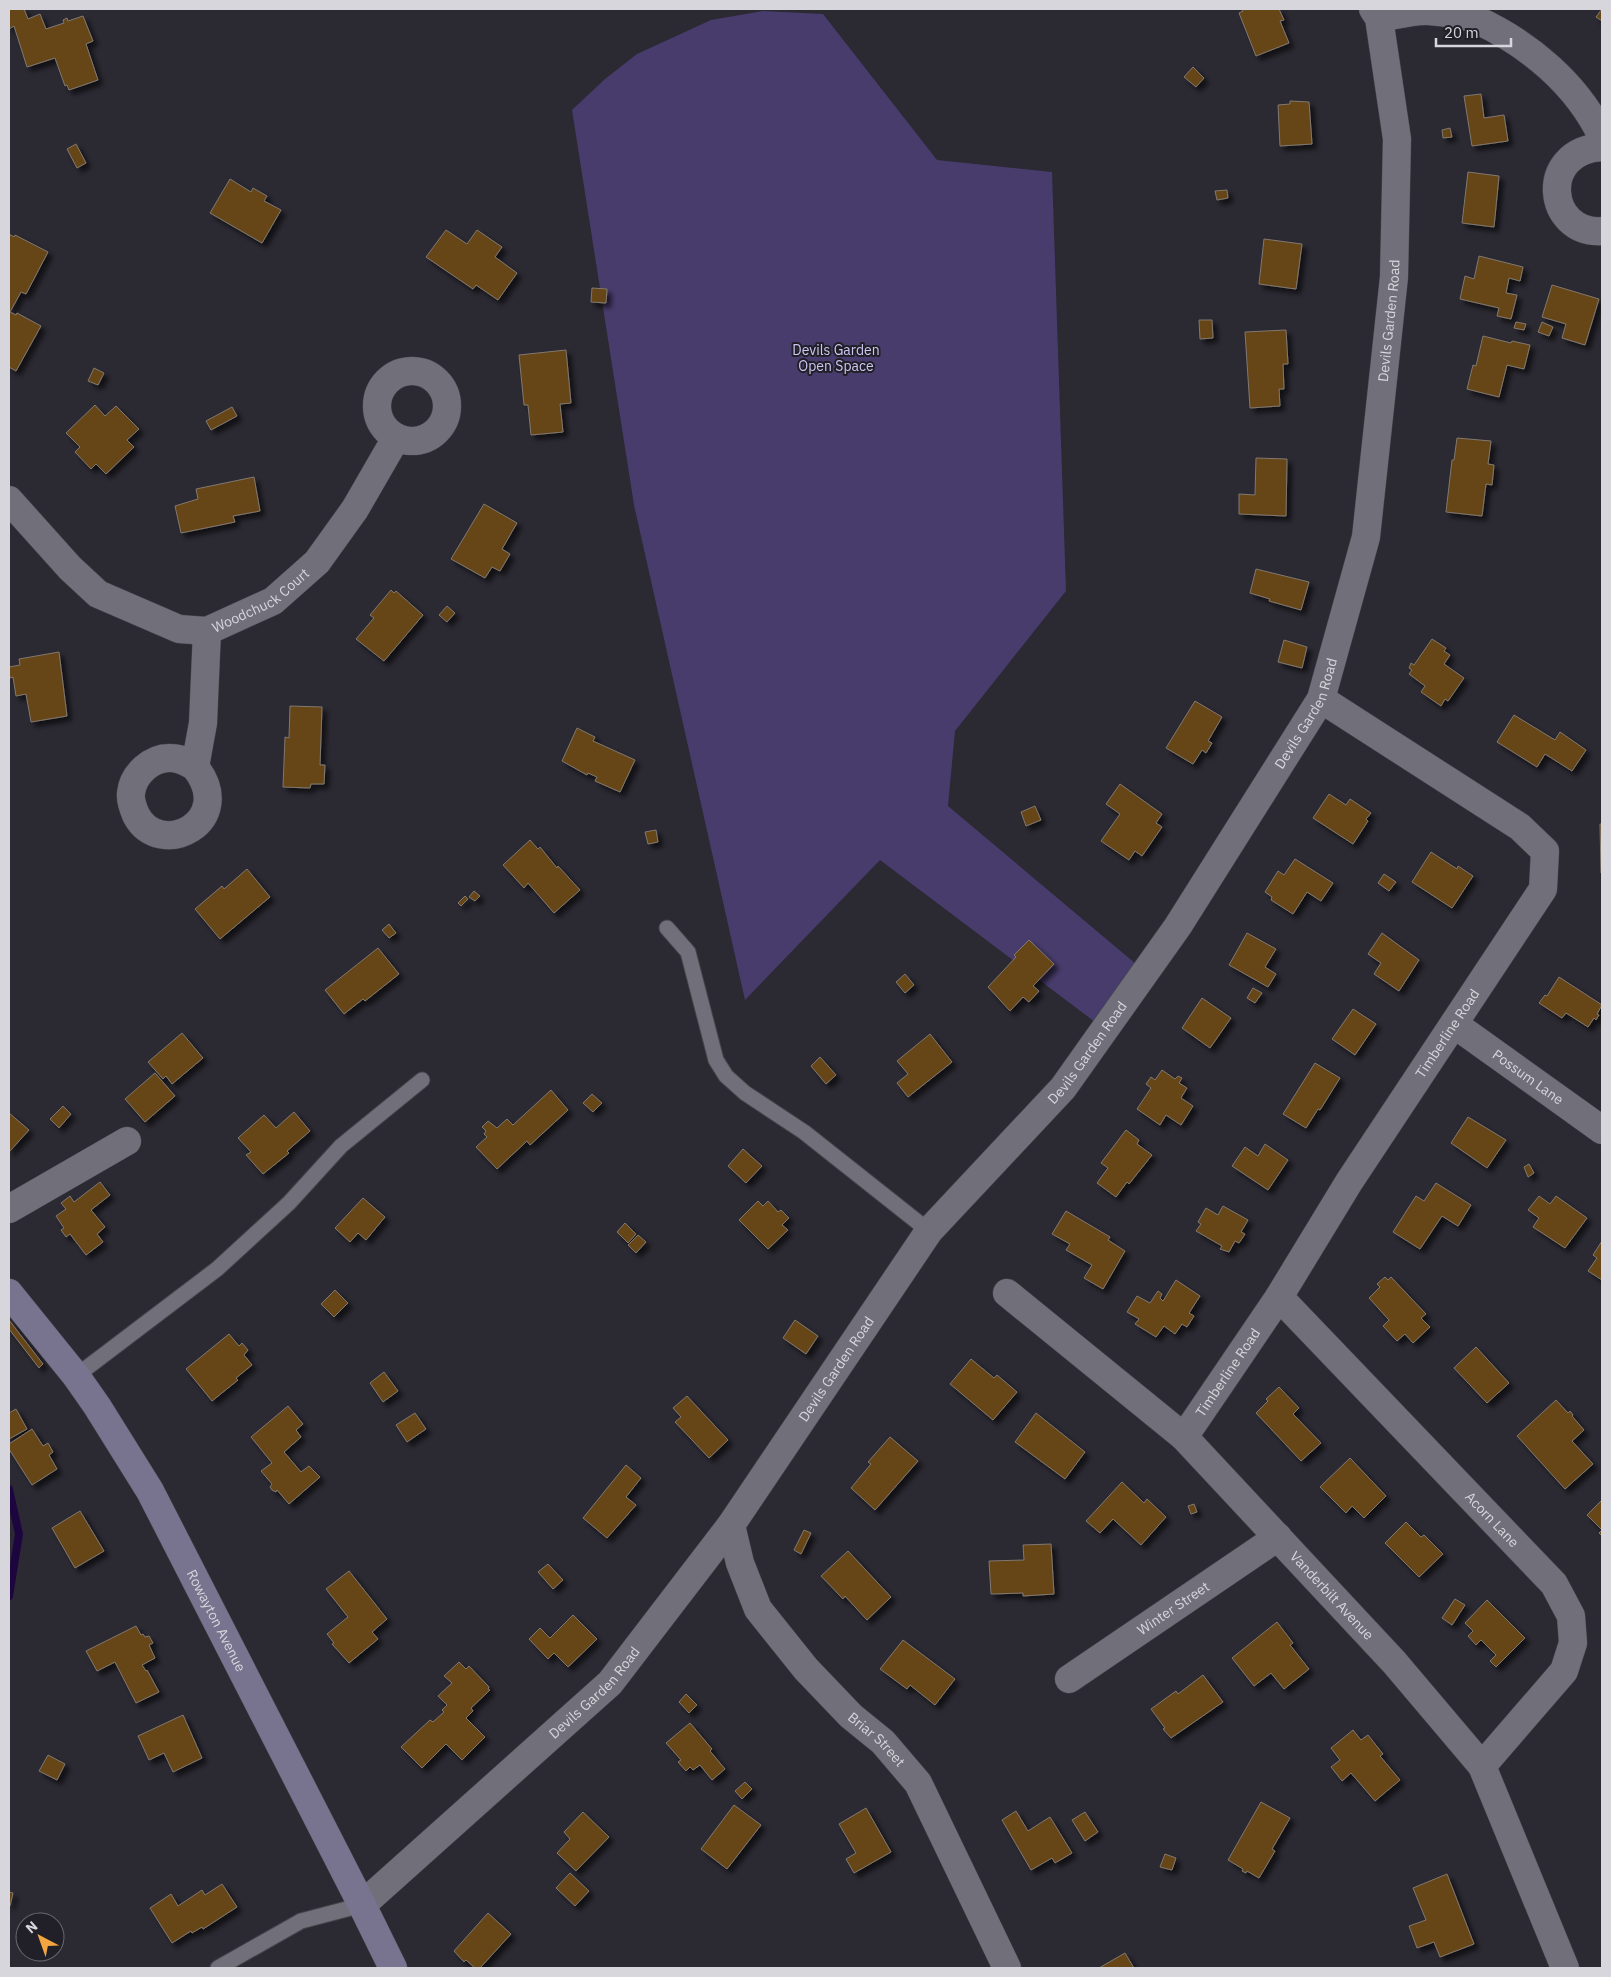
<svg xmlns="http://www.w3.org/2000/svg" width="1611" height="1977" font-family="'IBM Plex Sans',sans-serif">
  <defs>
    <filter id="shadow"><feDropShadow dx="4.5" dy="4.5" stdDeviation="2.5" flood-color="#0009"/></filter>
  </defs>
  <rect width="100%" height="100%" fill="#2b2932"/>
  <path fill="#483c6c" d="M763,11L823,14L937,160L1052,172L1066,591L955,731L948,806L1136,964L1099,1025L880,860L745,1000L634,505L572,110L605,79L637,54L711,20Z"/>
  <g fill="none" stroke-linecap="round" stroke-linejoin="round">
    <path stroke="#1d0640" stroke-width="8" d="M9,1489L19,1534L9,1596"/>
  </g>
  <g fill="#664417" stroke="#817970" filter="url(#shadow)">
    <path d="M9,9H24L28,19L40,14L46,29L64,23L63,20L67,18L68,21L83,16L93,41L86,44L98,80L69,90L67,85L65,86L55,58L27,67L14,26L9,29Z"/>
    <path d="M1242,9H1279L1284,20L1280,21L1289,43L1256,56L1239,13L1243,11Z"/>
    <path d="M1602,9V21L1596,17Z"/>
    <path d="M1193,67L1204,78L1196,87L1184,77Z"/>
    <path d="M1481,94L1484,118L1504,115L1508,141L1472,146L1464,96Z"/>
    <path d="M1290,101L1309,102L1312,144L1280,146L1278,105L1290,104Z"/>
    <path d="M1450,128L1452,137L1443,138L1442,130Z"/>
    <path d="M76,144L86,163L77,168L67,149Z"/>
    <path d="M1468,172L1499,176L1494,227L1462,223Z"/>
    <path d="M230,179L251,192L253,188L267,196L264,201L281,210L262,243L210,213Z"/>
    <path d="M1227,190L1228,198L1217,200L1215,191Z"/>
    <path d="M446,230L467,244L477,230L502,247L495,257L517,273L498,300L476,285L473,289L426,257Z"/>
    <path d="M9,234L14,237L15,235L48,252L26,294L21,292L10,312L16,315L17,313L41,326L16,371L9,367Z"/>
    <path d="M1264,239L1302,244L1296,289L1259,284Z"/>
    <path d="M1479,256L1523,267L1520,281L1509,278L1506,293L1517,295L1511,319L1497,316L1499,308L1460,299L1465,276L1474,279Z"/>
    <path d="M1552,285L1599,299L1585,345L1562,338L1566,324L1542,317Z"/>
    <path d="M592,288L607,289L606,303L591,302Z"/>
    <path d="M1199,320H1212L1213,338L1200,339Z"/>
    <path d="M1516,322L1526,324L1524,330L1514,328Z"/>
    <path d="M1542,322L1553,327L1549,336L1538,332Z"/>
    <path d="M1286,330L1288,364H1283L1284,389H1279L1280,406L1250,408L1245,332Z"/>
    <path d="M1483,336L1511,343L1512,341L1530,345L1524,369L1507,365L1499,397L1467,389L1473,365L1476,366Z"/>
    <path d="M566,350L571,403L560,404L563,432L531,435L528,405H524L519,355Z"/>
    <path d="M94,368L104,373L98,385L88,381Z"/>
    <path d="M95,405L105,416L116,406L139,429L127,440L134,447L106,474L96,464L91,469L75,452L80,447L66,433Z"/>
    <path d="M232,407L237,416L211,430L206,421Z"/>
    <path d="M1457,438L1491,441L1488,464L1494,465L1492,485L1486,484L1482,516L1446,512L1452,460H1454Z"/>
    <path d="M1256,458L1287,459L1286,516L1239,514V494L1255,495Z"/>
    <path d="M254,477L260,511L233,516L235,522L181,533L175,506L198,499L196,489Z"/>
    <path d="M484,504L517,523L502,549L510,554L500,571L492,567L485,578L451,559Z"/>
    <path d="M1256,569L1309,582L1301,610L1269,601L1270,599L1250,593Z"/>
    <path d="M391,590L394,593L396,591L423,615L384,661L356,639L374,618L370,615Z"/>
    <path d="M447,606L455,613L447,622L439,615Z"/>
    <path d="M1432,639L1446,648L1444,651L1450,655L1444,664L1464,678L1448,701L1445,699L1441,706L1421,692L1425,686L1409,674L1412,670L1409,668L1411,663L1414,665Z"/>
    <path d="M1284,640L1307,647L1302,668L1278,662Z"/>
    <path d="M59,652L67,716L31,722L26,694L16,696L13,677L10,678L9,667L20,665L19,659Z"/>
    <path d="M1195,701L1222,717L1208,741L1212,743L1206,753L1202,750L1193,764L1166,748Z"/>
    <path d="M290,706L322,707L320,765H325L324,784H311L310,788L283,787L285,737L289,738Z"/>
    <path d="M1514,715L1555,740L1560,732L1586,750L1572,771L1545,754L1537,767L1497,742Z"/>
    <path d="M577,728L595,737L593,741L635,760L620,792L595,781L597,777L588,773L587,775L562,761Z"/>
    <path d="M1120,784L1162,814L1156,823L1162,827L1142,856L1135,851L1129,860L1101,841L1120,814L1106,804Z"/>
    <path d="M1329,794L1346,805L1350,799L1371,813L1366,819L1368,821L1353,844L1313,818Z"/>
    <path d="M1035,806L1041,820L1026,826L1021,812Z"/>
    <path d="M1600,824H1602V873H1601Z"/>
    <path d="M656,830L658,842L648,844L645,832Z"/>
    <path d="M530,840L538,849L540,847L557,868L558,866L580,890L554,913L528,883L524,888L503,865Z"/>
    <path d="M1431,852L1457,869L1458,866L1473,876L1452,908L1412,882Z"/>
    <path d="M1295,859L1333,883L1321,901L1307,892L1293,914L1271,900L1272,897L1265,892L1278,871L1284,875Z"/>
    <path d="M247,869L270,897L220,939L195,909L222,886L224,889Z"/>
    <path d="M1384,874L1396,882L1389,891L1378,883Z"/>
    <path d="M474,891L480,896L475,901L469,897Z"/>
    <path d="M465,896L468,899L461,906L458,903Z"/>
    <path d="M389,924L396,933L389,938L382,930Z"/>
    <path d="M1247,933L1276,949L1265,967L1276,974L1268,987L1229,965Z"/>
    <path d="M1382,933L1419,960L1399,991L1374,974L1381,963L1368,954Z"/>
    <path d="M1029,940L1054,964L1033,986L1039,991L1029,1002L1023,997L1010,1011L988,987L1016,957L1014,955Z"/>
    <path d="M378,948L399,974L365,1001L363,999L344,1014L325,990Z"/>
    <path d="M905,974L914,985L905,993L896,982Z"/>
    <path d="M1559,977L1602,1005L1597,1014L1599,1015L1596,1020L1594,1018L1588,1027L1566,1013L1562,1018L1539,1003L1545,995L1547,996Z"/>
    <path d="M1253,988L1262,993L1255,1003L1247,998Z"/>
    <path d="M1202,998L1231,1018L1210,1048L1182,1028Z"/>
    <path d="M1353,1009L1376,1024L1355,1055L1332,1039Z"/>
    <path d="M182,1033L203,1058L172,1084L166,1076L163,1079L148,1062Z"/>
    <path d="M930,1034L952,1062L908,1097L897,1083L908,1074L897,1061Z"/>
    <path d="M820,1057L836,1075L826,1084L811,1066Z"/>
    <path d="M1315,1063L1340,1078L1320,1110L1318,1109L1306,1128L1283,1114Z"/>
    <path d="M1162,1070L1175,1079L1178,1076L1182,1078L1179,1083L1187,1088L1181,1098L1193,1106L1181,1125L1166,1115L1160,1125L1137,1109L1151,1088L1146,1084L1151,1077L1155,1080Z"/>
    <path d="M155,1073L175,1096L145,1122L125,1099Z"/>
    <path d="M551,1090L568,1110L530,1145L527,1141L497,1169L476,1147L487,1137L484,1134L486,1131L482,1127L488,1121L497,1128L507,1119L513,1125Z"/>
    <path d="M592,1094L602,1103L593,1112L583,1103Z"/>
    <path d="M63,1106L71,1114L59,1128L50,1119Z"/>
    <path d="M294,1112L310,1131L287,1151L289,1153L263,1174L246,1155L251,1152L238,1138L264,1115L276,1128Z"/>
    <path d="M9,1113L29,1130L9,1152Z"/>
    <path d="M1468,1117L1506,1140L1487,1168L1451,1143Z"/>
    <path d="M1126,1130L1139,1140L1137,1144L1152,1155L1129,1184L1127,1182L1116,1197L1097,1183L1108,1168L1101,1163Z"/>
    <path d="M1265,1144L1288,1160L1268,1190L1232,1166L1245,1147L1258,1156Z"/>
    <path d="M743,1149L762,1166L746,1183L728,1166Z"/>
    <path d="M1529,1164L1534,1173L1528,1177L1524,1167Z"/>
    <path d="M100,1182L110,1195L91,1210L105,1227L97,1234L103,1242L86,1255L70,1234L66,1237L61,1230L64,1228L56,1216L66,1209L61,1203L70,1196L74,1202Z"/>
    <path d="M1436,1183L1471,1205L1458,1226L1442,1216L1420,1249L1393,1232L1416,1196L1424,1201Z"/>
    <path d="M1539,1196L1550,1204L1556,1196L1587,1218L1565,1248L1533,1227L1539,1218L1528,1210Z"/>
    <path d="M363,1198L385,1217L366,1240L358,1233L350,1242L335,1228Z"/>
    <path d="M758,1201L763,1206L768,1201L778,1212L781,1210L789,1218L782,1225L788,1230L768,1249L739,1220Z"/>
    <path d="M1223,1206L1248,1220L1241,1232L1245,1234L1239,1243L1235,1241L1229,1252L1220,1249L1222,1246L1196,1231L1201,1224L1198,1222L1206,1208L1218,1215Z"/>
    <path d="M1066,1211L1110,1237L1108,1240L1125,1251L1103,1289L1084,1278L1092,1265L1066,1250L1070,1244L1052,1234Z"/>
    <path d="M625,1223L636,1234L628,1243L617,1232Z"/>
    <path d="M638,1235L646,1242L636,1253L628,1245Z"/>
    <path d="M1602,1241V1280L1588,1271L1597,1258L1593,1255Z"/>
    <path d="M1385,1277L1388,1280L1391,1277L1426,1314L1421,1318L1430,1327L1413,1343L1405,1334L1397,1341L1383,1326L1389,1320L1369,1298L1380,1287L1377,1284Z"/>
    <path d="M1176,1280L1200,1296L1189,1313L1194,1316L1187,1327L1182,1324L1175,1334L1164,1326L1156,1337L1135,1324L1139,1319L1127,1312L1137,1296L1150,1303L1158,1291L1162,1294L1160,1298L1163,1301Z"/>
    <path d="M335,1290L348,1303L334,1317L321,1304Z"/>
    <path d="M9,1320L43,1364L39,1368L9,1329Z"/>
    <path d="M795,1320L818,1336L806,1354L783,1338Z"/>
    <path d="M229,1334L239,1346L242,1343L248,1350L244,1355L252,1365L236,1378L238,1380L212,1401L186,1369Z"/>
    <path d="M1476,1347L1509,1383L1487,1403L1454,1368Z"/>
    <path d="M971,1359L994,1378L997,1375L1017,1392L993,1420L950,1384Z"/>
    <path d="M384,1372L398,1391L383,1402L370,1383Z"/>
    <path d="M1279,1387L1299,1408L1293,1414L1321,1443L1301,1461L1256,1413L1268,1401L1266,1399Z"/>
    <path d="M687,1396L728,1440L709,1458L675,1422L681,1417L673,1408Z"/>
    <path d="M1556,1400L1568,1413L1570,1411L1573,1415L1572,1416L1584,1430L1572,1441L1593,1464L1565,1489L1517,1436Z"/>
    <path d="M288,1406L303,1424L296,1430L301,1437L284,1452L301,1472L309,1466L320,1477L289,1504L277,1490L276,1492L272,1490L270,1487L272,1484L261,1471L272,1463L251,1437Z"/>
    <path d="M16,1409L27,1429L9,1439V1413Z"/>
    <path d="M415,1413L426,1429L407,1442L396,1425Z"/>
    <path d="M1036,1413L1085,1452L1065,1479L1015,1442Z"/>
    <path d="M32,1429L43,1446L48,1443L53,1452L49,1455L57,1469L32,1485L9,1449V1444Z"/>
    <path d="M890,1437L918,1461L875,1510L851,1488L871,1464L868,1462Z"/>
    <path d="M1350,1458L1386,1496L1364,1518L1352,1506L1346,1513L1320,1487Z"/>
    <path d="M626,1465L641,1478L626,1497L636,1505L607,1538L583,1518Z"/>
    <path d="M1122,1482L1144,1503L1147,1499L1166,1517L1141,1545L1113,1519L1100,1533L1086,1521Z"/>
    <path d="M1602,1500V1536L1599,1533L1602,1530L1587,1515Z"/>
    <path d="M1194,1504L1197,1512L1191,1514L1188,1506Z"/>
    <path d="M80,1511L104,1551L75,1568L52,1528Z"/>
    <path d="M1406,1522L1421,1537L1424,1535L1443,1554L1419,1577L1385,1543Z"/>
    <path d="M804,1530L811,1533L801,1554L794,1550Z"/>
    <path d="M1051,1544L1054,1594L1023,1596V1593L991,1594L989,1561L1024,1560L1023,1545Z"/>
    <path d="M848,1551L891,1597L867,1620L845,1596L843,1599L821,1576Z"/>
    <path d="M548,1564L563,1580L553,1589L538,1572Z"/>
    <path d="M349,1571L387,1619L372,1632L378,1639L349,1663L332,1644L334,1643L327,1634L348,1617L326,1589Z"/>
    <path d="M1455,1599L1465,1605L1452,1625L1442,1618Z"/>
    <path d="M1487,1600L1525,1638L1496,1667L1490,1661L1496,1655L1481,1640L1476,1645L1468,1636L1473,1631L1465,1623Z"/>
    <path d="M573,1615L597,1639L568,1667L554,1653L548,1659L529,1639L540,1628L550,1638Z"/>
    <path d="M1277,1622L1293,1643L1290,1645L1309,1669L1284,1689L1271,1673L1254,1686L1232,1658Z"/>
    <path d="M136,1626L141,1635L143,1634L145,1637L149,1636L153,1643L149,1645L155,1658L142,1665L146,1671L147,1670L159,1692L136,1703L115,1662L97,1671L86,1651Z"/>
    <path d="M903,1640L955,1679L935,1705L910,1685L907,1689L880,1669Z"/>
    <path d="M459,1662L466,1669L469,1666L489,1687L488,1689L490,1690L471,1708L473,1711L466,1718L485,1737L462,1760L446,1744L422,1768L401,1747L430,1720L433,1722L444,1712L442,1710L447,1705L438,1696L452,1683L444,1676Z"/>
    <path d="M1203,1675L1223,1702L1171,1738L1163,1729L1165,1728L1151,1709L1176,1691L1178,1694Z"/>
    <path d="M686,1694L697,1705L689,1713L679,1702Z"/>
    <path d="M183,1715L202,1758L173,1772L164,1753L149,1760L138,1736Z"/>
    <path d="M690,1723L712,1749L710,1751L725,1769L712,1780L700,1765L693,1770L690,1767L686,1771L678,1762L681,1760L666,1743Z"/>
    <path d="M1353,1730L1361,1740L1368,1735L1383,1754L1380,1756L1400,1780L1375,1801L1351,1773L1342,1781L1331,1767L1340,1760L1331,1748Z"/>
    <path d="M48,1755L65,1764L57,1780L39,1771Z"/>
    <path d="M745,1782L752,1789L742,1799L735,1791Z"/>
    <path d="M1261,1802L1290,1818L1272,1849L1275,1851L1259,1878L1247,1871L1246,1873L1242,1871L1243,1869L1228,1860Z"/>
    <path d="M734,1805L761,1825L727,1869L701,1849Z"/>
    <path d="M866,1808L891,1852L854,1873L846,1859L856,1853L839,1824Z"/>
    <path d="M1016,1811L1028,1831L1050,1817L1072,1853L1055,1863L1052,1858L1031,1870L1002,1820Z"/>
    <path d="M583,1812L609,1837L576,1871L557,1853L570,1839L564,1832Z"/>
    <path d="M1085,1812L1098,1832L1085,1841L1072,1820Z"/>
    <path d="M1165,1854L1176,1858L1172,1870L1160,1867Z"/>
    <path d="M570,1873L589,1891L575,1906L556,1888Z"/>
    <path d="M1447,1874L1474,1944L1440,1957L1434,1942L1417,1948L1409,1926L1426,1920L1413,1888Z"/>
    <path d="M222,1884L237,1907L203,1929L202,1927L192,1933L191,1931L172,1943L150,1908L171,1894L178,1906L202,1890L205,1895Z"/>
    <path d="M9,1892L13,1893L10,1906H9Z"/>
    <path d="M488,1913L511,1934L480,1968H475L466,1960L464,1962L454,1951Z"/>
    <path d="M1125,1953L1134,1968H1099Z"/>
  </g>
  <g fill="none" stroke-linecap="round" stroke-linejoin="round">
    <defs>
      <g id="lane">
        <path d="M667,928L688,952L716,1060L726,1076L745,1093L804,1132L929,1231"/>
        <path d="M76,1376L217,1269L289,1203L341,1146L422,1080"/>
        <path d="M218,1968L301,1921L362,1905"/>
      </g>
      <g id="street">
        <path d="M1379,18C1394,16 1412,10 1428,11C1440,12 1466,15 1477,20C1529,44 1578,85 1602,137"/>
        <path d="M1602,147C1537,151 1547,235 1602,231"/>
        <circle cx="412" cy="406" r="35"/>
        <path id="s1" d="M9,500L70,568L98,594L179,629L207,631L273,601L317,562L355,509L396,438"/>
        <path d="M195,767C187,762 180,758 171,758C152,757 133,774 131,793C130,800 133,808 136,815C160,861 238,821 195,767L203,723L207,631"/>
        <path id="s2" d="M1454,1024L1602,1130"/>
        <path d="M9,1209L127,1141"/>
        <path id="s3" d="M1007,1293L1184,1437L1394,1662L1482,1766L1565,1968"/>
        <path id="s4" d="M1279,1297L1554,1584L1571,1616L1573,1643L1564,1671L1482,1766"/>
        <path id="s5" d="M1184,1437L1279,1297L1349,1182L1543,889L1545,851L1520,827L1321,699"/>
        <path id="s6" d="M731,1525L740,1563L758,1609L806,1669L851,1716L883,1742L918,1783L1007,1968"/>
        <path id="s7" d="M1069,1679L1278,1537"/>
        <path id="s8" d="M362,1905L610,1683L731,1525L929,1231L1063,1088L1178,926L1321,699L1366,537L1394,277L1397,139L1379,18L1373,9"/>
      </g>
      <g id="secondary">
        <path id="s9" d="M9,1293L76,1376L97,1406L150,1491L362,1905L393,1968"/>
      </g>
    </defs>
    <use href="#lane" stroke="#46454c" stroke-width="17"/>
    <use href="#street" stroke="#46454c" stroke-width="29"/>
    <use href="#secondary" stroke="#46454c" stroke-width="29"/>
    <use href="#lane" stroke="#71707a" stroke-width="15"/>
    <use href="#street" stroke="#71707a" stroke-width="28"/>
    <use href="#secondary" stroke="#78738e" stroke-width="28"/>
  </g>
  <g text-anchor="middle" stroke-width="4" stroke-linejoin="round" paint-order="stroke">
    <g font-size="14" fill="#d7d6dc" stroke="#212028">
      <text dy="5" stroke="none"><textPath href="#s8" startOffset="1935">Devils Garden Road</textPath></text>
      <text dy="5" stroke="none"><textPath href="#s1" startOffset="308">Woodchuck Court</textPath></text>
      <text dy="5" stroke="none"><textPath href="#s8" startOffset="1530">Devils Garden Road</textPath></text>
      <text dy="5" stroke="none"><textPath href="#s5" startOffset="482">Timberline Road</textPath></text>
      <text dy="5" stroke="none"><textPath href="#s8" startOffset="1125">Devils Garden Road</textPath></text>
      <text dy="5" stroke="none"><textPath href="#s2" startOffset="91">Possum Lane</textPath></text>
      <text dy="5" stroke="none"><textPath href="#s8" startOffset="720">Devils Garden Road</textPath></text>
      <text dy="5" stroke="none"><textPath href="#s5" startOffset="78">Timberline Road</textPath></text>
      <text dy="5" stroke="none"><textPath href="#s4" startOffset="308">Acorn Lane</textPath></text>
      <text dy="5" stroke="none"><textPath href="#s3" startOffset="445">Vanderbilt Avenue</textPath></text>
      <text dy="5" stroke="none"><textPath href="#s7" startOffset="126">Winter Street</textPath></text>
      <text dy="5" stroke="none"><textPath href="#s9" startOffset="389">Rowayton Avenue</textPath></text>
      <text dy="5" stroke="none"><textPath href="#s8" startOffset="315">Devils Garden Road</textPath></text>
      <text dy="5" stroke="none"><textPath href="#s6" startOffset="265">Briar Street</textPath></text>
    </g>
    <g font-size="14" fill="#cfc7f3" stroke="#212028">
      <text x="836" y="355">Devils Garden<tspan x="836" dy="16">Open Space</tspan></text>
    </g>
  </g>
  <rect width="1611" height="1977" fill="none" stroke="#d7d6dc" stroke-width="20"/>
  <g transform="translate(40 1937) rotate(319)"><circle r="24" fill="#212028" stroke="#6a6970"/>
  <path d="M0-4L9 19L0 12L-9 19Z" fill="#f1a640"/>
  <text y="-8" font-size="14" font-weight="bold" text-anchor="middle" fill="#d7d6dc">N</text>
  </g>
  <path d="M1436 38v8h75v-8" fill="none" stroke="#d7d6dc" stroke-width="2.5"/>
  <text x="1444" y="38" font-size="15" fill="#d7d6dc" stroke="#212028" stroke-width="4" paint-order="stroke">20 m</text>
</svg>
